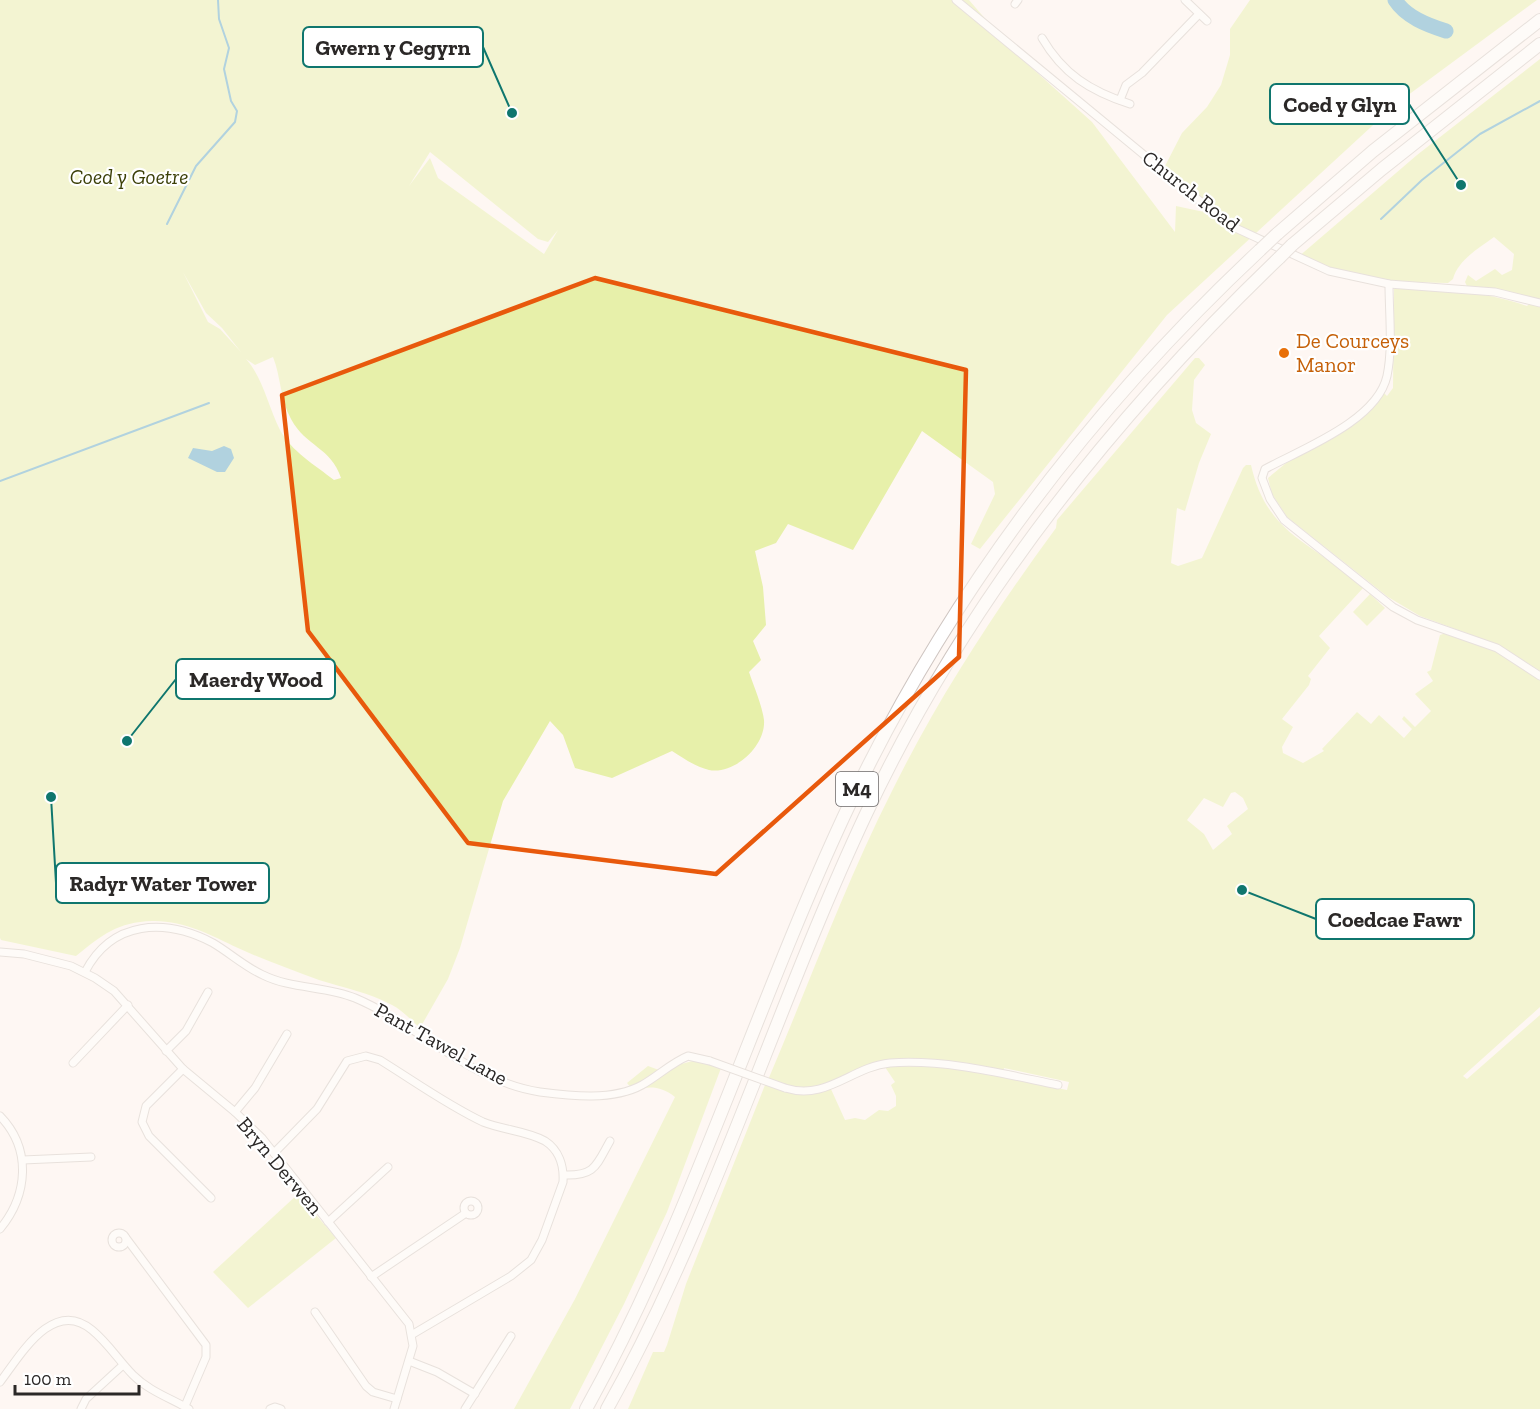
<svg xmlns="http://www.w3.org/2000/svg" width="1540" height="1409" font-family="'Zilla Slab',serif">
  <rect width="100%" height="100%" fill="#fef7f3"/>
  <g fill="#e7f0aa" fill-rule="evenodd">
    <path d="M0,0H969L1013,51L1092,122L1175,232L1176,206L1204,212L1205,201L1164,168L1182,133L1207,107L1221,85L1230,55V29L1250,0H1537L1396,104L1167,315L980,549L971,544L995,494L993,482L922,431L853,550L788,524L776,543L755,551L763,587L766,625L753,641L761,660L749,672C754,687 762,705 764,720C766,746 734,775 709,770C696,767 683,758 672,751L612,778L575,768L563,735L550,721L503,801L460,948L448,979L420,1028C411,1020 402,1010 392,1005C368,992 344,988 319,980C292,970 264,960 238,948C211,935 183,920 152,921C118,922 102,935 76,956L1,940L0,938ZM430,152L538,239L548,242L558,230L544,254L438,178L430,158L409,186ZM183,272L206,313L222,328L241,352L220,329L208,322ZM273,357C281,377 280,399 291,419C306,447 331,447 341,478L334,480C315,465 291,451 280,430C268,406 263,378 246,359L255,365Z"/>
    <path d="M1540,59V671L1499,645L1420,616L1388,597L1287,517L1272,494L1268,478L1291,459L1350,421L1381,390L1387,396L1393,388L1394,289C1439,289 1485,291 1527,306L1531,302L1468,288L1465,282L1468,275L1476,281L1495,269L1502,275L1512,270L1514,254L1494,237C1479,248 1458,260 1453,279L1448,283L1369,281L1297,258L1417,155Z"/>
    <path d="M1195,358H1199L1205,365L1194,380L1192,410L1196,423L1211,434L1199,463L1185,511L1177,508L1171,563L1178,566L1202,558L1243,468L1246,465H1251C1267,537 1316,544 1364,587L1319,636L1330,648L1308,676L1311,679L1309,685L1282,719L1293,727L1282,747L1283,753L1303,763L1324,751L1322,749L1357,712L1371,724L1379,715L1404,738L1412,729L1402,719L1404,716L1415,727L1431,711L1415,694L1433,681L1427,672L1431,670L1440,635L1446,633L1494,650L1540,680V1007L1463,1076L1467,1079L1540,1015V1409H628L653,1352H664L667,1345L686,1284L765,1085L777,1086L768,1080C809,984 845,884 892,791C938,698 995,611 1056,528L1057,520ZM1235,792L1243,798L1248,809L1227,826L1232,834L1213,850L1204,834L1187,820L1204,798L1223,807L1231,793ZM883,1064L895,1082L891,1085L896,1096V1106L888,1111L879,1110L865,1120L855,1118L845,1120L830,1087ZM1004,1068L1069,1082L1067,1090L1003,1077Z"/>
    <path d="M1370,594L1385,608L1367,626L1353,612Z"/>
    <path d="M700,1059L721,1068L667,1212L624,1304L570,1409H514L575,1299L675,1097C661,1086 650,1086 633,1090L627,1083L648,1066L659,1070Z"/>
    <path d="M298,1194L336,1238L248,1308L213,1272Z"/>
  </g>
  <path fill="#55a4c8" d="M224,446L231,449L234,458L225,472H217L188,458L193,448L212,451Z"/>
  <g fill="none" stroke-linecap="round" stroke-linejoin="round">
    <g stroke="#55a4c8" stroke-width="2">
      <path d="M1381,219L1422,180L1480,134L1540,101"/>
      <path d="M167,224L196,166L235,122L237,111L231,101L224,69L229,48L219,19L218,0"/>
      <path d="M0,481L209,403"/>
    </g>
    <path stroke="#55a4c8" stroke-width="15" d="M1395,0C1406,17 1427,25 1446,31"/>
    <defs>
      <g id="minor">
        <path d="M956,0L1229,225L1329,271L1389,284L1495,292L1540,303"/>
        <path d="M1185,0L1207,21"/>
        <path d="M1015,4L1018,0"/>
        <path d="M1042,38C1063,74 1090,91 1130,104"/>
        <path d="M1120,100L1126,85L1142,73L1199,14"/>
        <path d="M1389,284C1389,313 1393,347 1387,376C1377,421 1302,449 1265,469L1262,478L1270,499L1284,520L1393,607L1417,620L1497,648L1540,676"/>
        <path d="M0,952L24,954L71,966L95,978L114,991L183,1069L235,1112L262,1138L409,1324L413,1346L394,1409"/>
        <path d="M85,972C112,920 165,918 213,943C230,953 245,967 263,975C291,989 326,986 355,998C417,1024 471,1082 540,1092C571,1096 613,1101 642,1085C658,1076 671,1063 688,1056L710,1061"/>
        <path d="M166,1051L186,1031L208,992"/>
        <path d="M73,1063L128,1005"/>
        <path d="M183,1069L146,1106L142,1122L149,1136L211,1198"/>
        <path d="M785,1088C827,1101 851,1067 890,1063C946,1059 1004,1074 1058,1085"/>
        <path d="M235,1112L255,1088L287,1034"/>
        <path d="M0,1116C32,1149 28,1195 0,1229"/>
        <path d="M274,1153L317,1109L347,1061L366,1056L380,1060C414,1081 447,1105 483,1122C503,1130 527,1131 545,1141C559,1150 564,1166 563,1182L542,1240L531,1260L511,1276L413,1334"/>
        <path d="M23,1160L91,1157"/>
        <path d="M564,1175C595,1176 596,1166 610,1141"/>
        <circle cx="471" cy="1208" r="7"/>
        <path d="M328,1222L388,1167"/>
        <circle cx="119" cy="1240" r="7"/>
        <path d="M126,1238L206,1345V1357L185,1406"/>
        <path d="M371,1277L466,1213"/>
        <path d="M315,1312L366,1386L373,1392L397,1399"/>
        <path d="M409,1361L437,1372L475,1394"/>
        <path d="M0,1382C20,1356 53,1297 92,1330C108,1343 119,1361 133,1375C149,1391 170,1398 189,1409"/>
        <path d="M81,1409L86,1399L123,1365"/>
        <path d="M270,1409L275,1407L281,1409"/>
        <path d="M465,1409L511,1336"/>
      </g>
      <g id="motorway">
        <path d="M1277,234L1373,151L1540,20"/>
        <path d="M1292,245L1382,169L1540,44"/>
        <path d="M586,1409C691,1220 753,1012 844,816C943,602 1088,411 1260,250"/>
        <path d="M607,1409C713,1220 774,1010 866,814C965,603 1112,418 1279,258"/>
      </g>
    </defs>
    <use href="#minor" stroke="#cfc6c2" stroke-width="9"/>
    <use href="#motorway" stroke="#cfc6c2" stroke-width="14"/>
    <use href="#minor" stroke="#fff" stroke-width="7"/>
    <use href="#motorway" stroke="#fff" stroke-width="12"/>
    <defs>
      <path id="minor-bridge" d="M710,1061L785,1088"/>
      <g id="motorway-bridge">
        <path d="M1260,250L1277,234"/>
        <path d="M1279,258L1292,245"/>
      </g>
    </defs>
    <use href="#minor-bridge" stroke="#cfc6c2" stroke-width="9" stroke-linecap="butt"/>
    <use href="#motorway-bridge" stroke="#cfc6c2" stroke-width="14" stroke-linecap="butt"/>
    <use href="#minor-bridge" stroke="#fff" stroke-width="7"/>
    <use href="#motorway-bridge" stroke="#fff" stroke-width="12"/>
  </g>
  <path d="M0 0H1540V1409H0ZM595,278L966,370L959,657L716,874L468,843L308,631L282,395Z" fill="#fef7f3" fill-opacity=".55" fill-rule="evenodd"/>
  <path fill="none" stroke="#e8590c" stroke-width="4.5" stroke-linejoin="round" d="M595,278L966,370L959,657L716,874L468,843L308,631L282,395Z"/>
  <circle fill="#e8710a" stroke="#fff" stroke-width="2" cx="1284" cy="353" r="6"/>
  <g text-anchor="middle" stroke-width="4.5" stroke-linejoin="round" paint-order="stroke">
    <rect fill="#fff" stroke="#6b6868" stroke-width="1.5" x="836" y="772" width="42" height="34" rx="4.5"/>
    <g font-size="20" font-weight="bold" fill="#2b2827">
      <text x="857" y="796">M4</text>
    </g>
    <g font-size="21" font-style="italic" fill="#3b3f07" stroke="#fff">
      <text x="129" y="184">Coed y Goetre</text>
    </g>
    <g font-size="21" fill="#2b2827" stroke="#fff">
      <text transform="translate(1191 191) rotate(38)" y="7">Church Road</text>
      <text transform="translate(441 1044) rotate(29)" y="7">Pant Tawel Lane</text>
      <text transform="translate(280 1166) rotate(50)" y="7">Bryn Derwen</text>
    </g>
    <g font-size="21" fill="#c56008" stroke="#fff" text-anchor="start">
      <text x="1296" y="348">De Courceys<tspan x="1296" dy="24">Manor</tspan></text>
    </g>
  </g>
  <path fill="none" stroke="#0f766e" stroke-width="2" d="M512 113L483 47M1461 185L1409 104M127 741L176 679M51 797L56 883M1242 890L1316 919"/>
  <g fill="#0f766e" stroke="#fff" stroke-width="2">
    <circle cx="512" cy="113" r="6"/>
    <circle cx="1461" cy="185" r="6"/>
    <circle cx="127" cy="741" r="6"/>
    <circle cx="51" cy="797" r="6"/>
    <circle cx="1242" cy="890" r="6"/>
  </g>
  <g fill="#fff" stroke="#0f766e" stroke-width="2">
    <rect x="303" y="27" width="180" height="40" rx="6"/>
    <rect x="1270" y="84" width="139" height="40" rx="6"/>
    <rect x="176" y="659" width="159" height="40" rx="6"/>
    <rect x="56" y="863" width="213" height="40" rx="6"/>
    <rect x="1316" y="899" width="158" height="40" rx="6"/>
  </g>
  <g font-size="22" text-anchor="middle" font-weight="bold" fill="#2b2827">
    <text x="393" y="55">Gwern y Cegyrn</text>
    <text x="1340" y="112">Coed y Glyn</text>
    <text x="256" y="687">Maerdy Wood</text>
    <text x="163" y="891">Radyr Water Tower</text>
    <text x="1395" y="927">Coedcae Fawr</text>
  </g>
  <path d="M15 1385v9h124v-9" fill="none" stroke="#2b2827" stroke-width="3"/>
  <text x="24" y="1385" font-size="18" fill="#2b2827" stroke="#ffffff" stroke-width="4.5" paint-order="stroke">100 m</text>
</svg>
